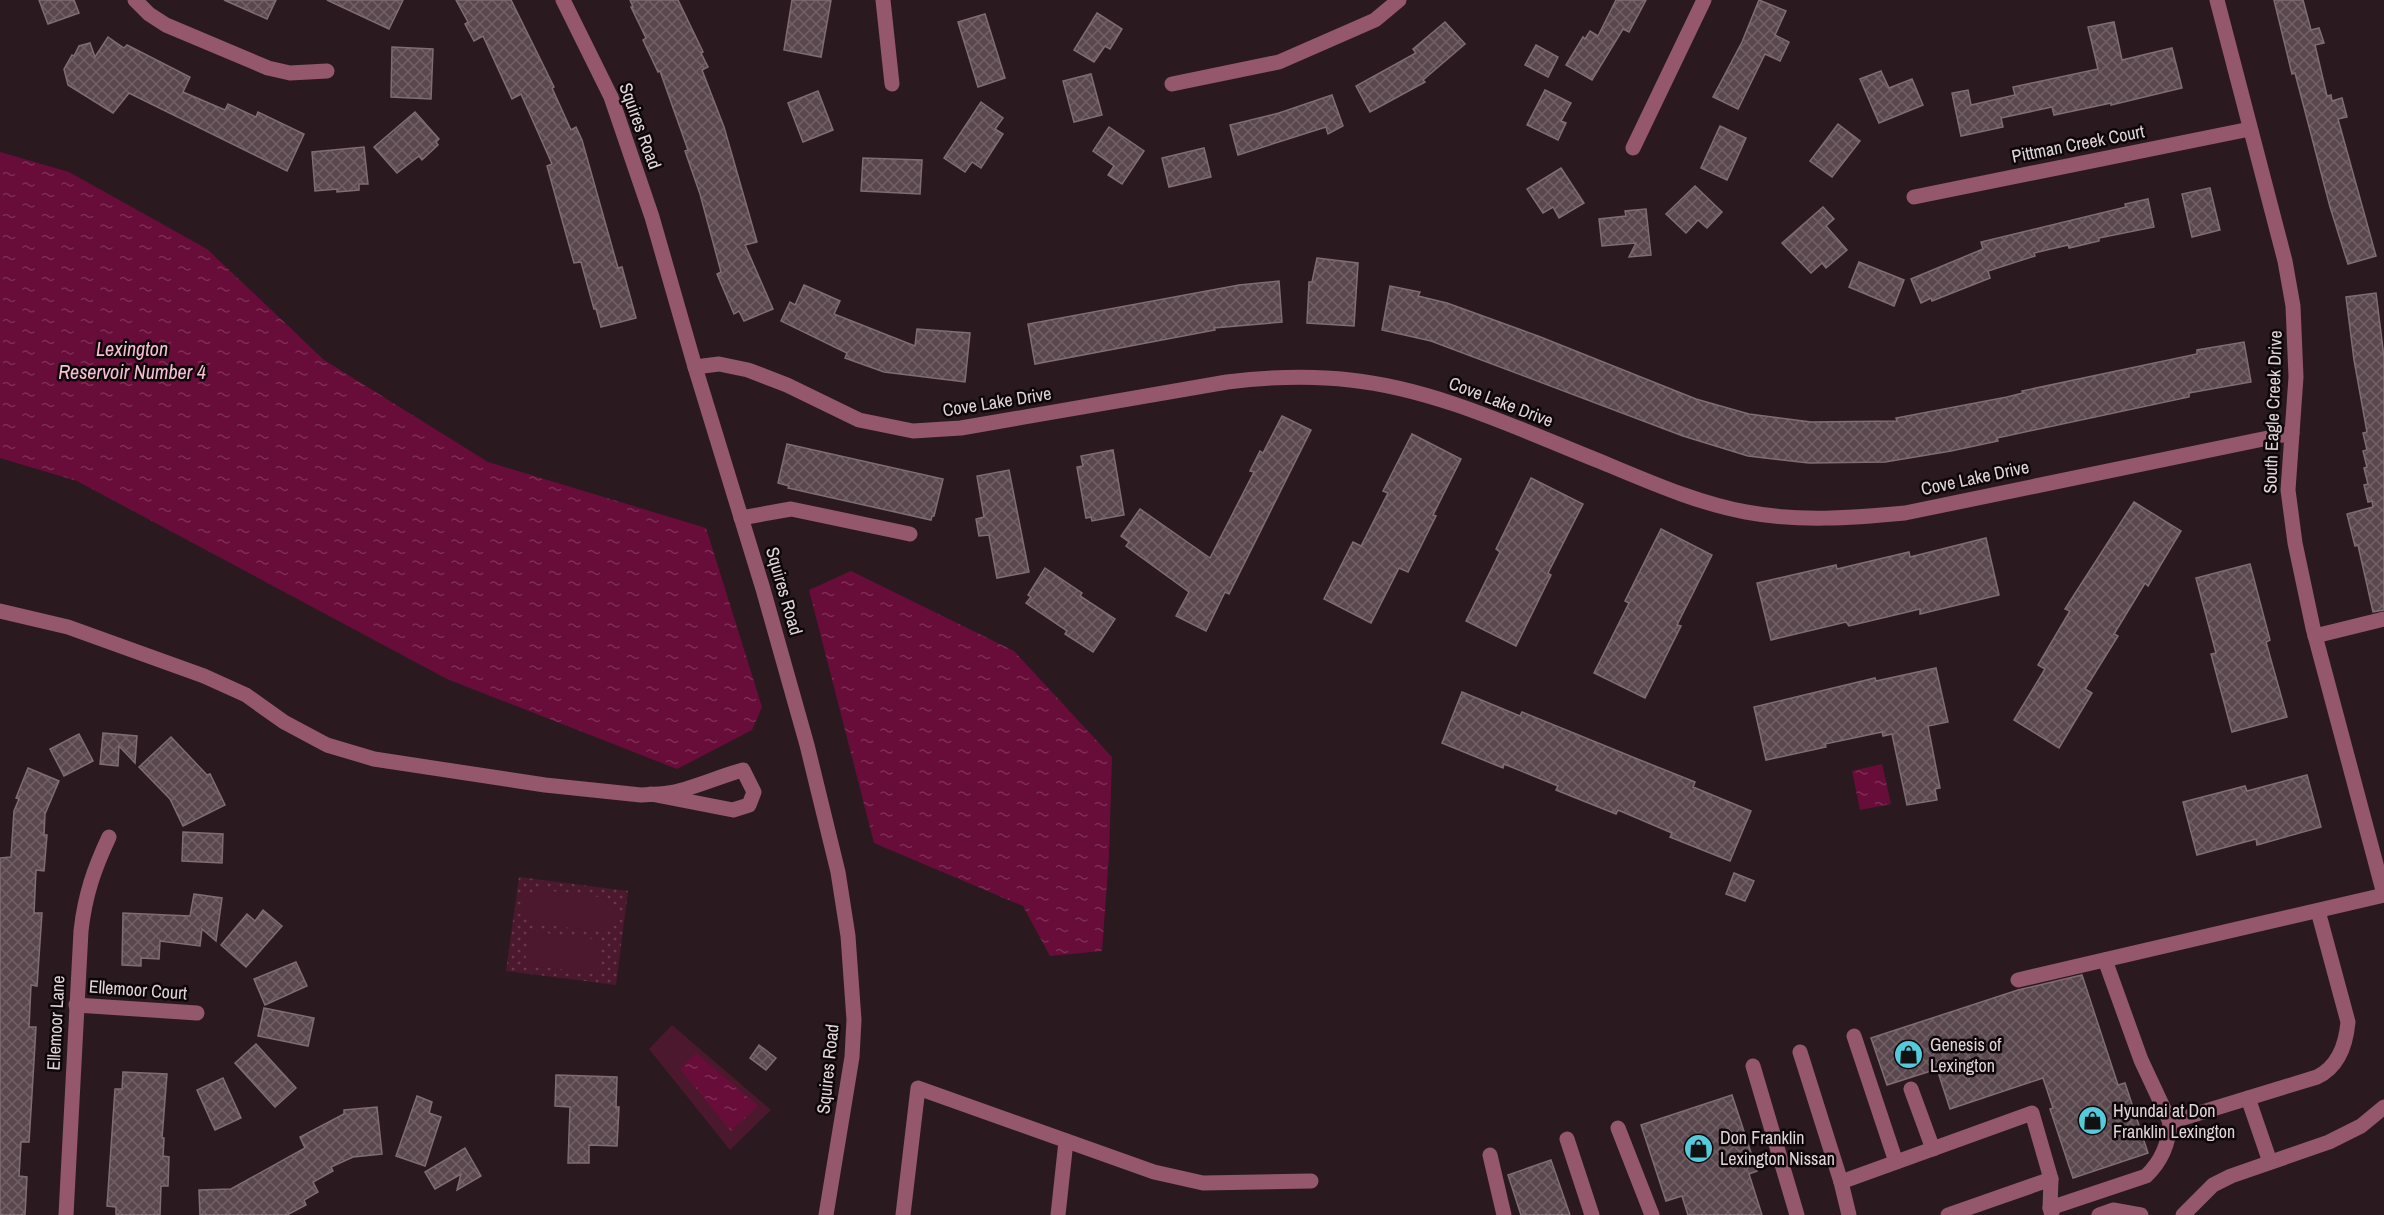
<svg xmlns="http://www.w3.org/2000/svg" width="2384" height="1215" font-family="'Archivo Narrow',sans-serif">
  <defs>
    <pattern id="park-dots" width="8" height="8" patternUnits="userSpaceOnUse" patternTransform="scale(1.5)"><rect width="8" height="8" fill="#4c182e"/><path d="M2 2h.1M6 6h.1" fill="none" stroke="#66394c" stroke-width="1.8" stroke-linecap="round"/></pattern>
    <pattern id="water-ripples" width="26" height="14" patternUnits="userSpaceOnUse" patternTransform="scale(1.5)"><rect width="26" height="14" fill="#680c39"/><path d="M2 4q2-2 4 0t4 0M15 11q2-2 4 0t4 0" fill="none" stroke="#7d2e55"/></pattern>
    <pattern id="building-cross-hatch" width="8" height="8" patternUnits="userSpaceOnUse" patternTransform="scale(1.5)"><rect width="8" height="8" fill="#59474d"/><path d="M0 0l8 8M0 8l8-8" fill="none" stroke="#716166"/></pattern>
  </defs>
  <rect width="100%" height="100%" fill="#2a1a1f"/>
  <path fill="url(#park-dots)" d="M519,877L628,891L616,985L506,971Z"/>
  <g fill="#4c182e">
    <path d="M535,889L608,898L607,906L619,907L616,926L605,925L604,932L530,923L531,916L519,914L522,895L534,897Z"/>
    <path d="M529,931L602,940L598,974L525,965Z"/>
    <path d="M672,1025L771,1110L730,1150L649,1049Z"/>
  </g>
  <g fill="url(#water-ripples)">
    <path d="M0,152L69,172L207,249L324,360L488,462L706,528L762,707L752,730L677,769L447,679L77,481L0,458Z"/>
    <path d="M851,571L1014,651L1112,757L1109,855L1102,951L1050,956L1023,906L874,843L809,590Z"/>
    <path d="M1882,764L1891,804L1860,810L1852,771Z"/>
    <path d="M696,1053L758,1106L731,1131L680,1069Z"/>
  </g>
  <g fill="url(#building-cross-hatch)" stroke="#806d73" stroke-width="1.5">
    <path d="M39,0H74L79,13L48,24Z"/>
    <path d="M224,0H276L267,19Z"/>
    <path d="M327,0H403L389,29Z"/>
    <path d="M456,0H511L554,87L552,88L571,130L576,127L582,140L618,268L622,267L636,318L601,327L596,309H594L581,262L574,263L547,166L552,164L521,94L512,99L483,36L474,41L465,24L468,22Z"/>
    <path d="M630,0H678L703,52L701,53L708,67L702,70L724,127L757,242L745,245L773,309L744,321L739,311L734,314L717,274L721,272L700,194L685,151L688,150L660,71L658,72L643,40L646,38L631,7H633Z"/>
    <path d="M792,0H831L821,57L784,50Z"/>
    <path d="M1616,0H1646L1629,32L1623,29L1592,80L1566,65L1583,37L1585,39L1590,31L1598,36Z"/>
    <path d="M1759,0L1786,11L1775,35L1789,42L1780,61L1765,54L1738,109L1713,97L1742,42Z"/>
    <path d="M2274,0H2303L2311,30L2319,28L2324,43L2315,45L2327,96L2331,95L2332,101L2342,98L2347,117L2338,119L2376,256L2348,264L2330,207L2295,73L2292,74Z"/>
    <path d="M1097,13L1122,29L1110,49L1105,46L1094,62L1074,50Z"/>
    <path d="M985,14L1005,78L978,87L958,22Z"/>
    <path d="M1445,22L1465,44L1423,80L1425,82L1370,112L1356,86L1416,53L1413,49Z"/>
    <path d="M2114,22L2122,60L2172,48L2182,88L2111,105V103L2054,115L2052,107L2001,118L2003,127L1961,136L1952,93L1968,90L1971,105L2015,95L2013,87L2098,69L2088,27Z"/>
    <path d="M108,37L124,48L127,45L190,77L183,92L225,110L228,104L256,117L258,112L304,134L287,171L129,93L113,113L68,85L64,69L72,55L74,56L79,46L90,43L95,57Z"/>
    <path d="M1536,45L1558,57L1548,77L1525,65Z"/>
    <path d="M392,47L433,49L431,99L391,97Z"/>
    <path d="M1881,71L1889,88L1912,79L1923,105L1879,123L1860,79Z"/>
    <path d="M1091,74L1102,115L1074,122L1063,81Z"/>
    <path d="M1545,90L1571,103L1561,121L1566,123L1558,140L1527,125Z"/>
    <path d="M818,91L833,130L803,142L788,103Z"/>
    <path d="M1332,95L1343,126L1328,134L1326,127L1238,155L1230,125L1279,113Z"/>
    <path d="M981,102L1003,118L995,129L1003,134L981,168L972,162L965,172L944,158Z"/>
    <path d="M415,112L439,139L436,142L438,145L422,160L419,156L397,173L374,147Z"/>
    <path d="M1838,124L1860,141L1832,177L1810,161Z"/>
    <path d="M1720,126L1746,138L1727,180L1701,168Z"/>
    <path d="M1109,127L1144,151L1122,184L1108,175L1114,166L1093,151Z"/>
    <path d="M364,147L368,184H359V190L337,192V189L315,191L312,152Z"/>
    <path d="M1204,148L1211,177L1169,187L1162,158Z"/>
    <path d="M863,158L922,160L920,194L861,191Z"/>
    <path d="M1561,168L1584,203L1559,218L1553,207L1543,213L1527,189Z"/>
    <path d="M1695,186L1722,212L1707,228L1698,220L1686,233L1666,214Z"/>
    <path d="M2210,188L2220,230L2192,237L2182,194Z"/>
    <path d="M2148,199L2154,227L2099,238V241L2069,248L2068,245L2034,253L2035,256L1988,271L1990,278L1932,301L1931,298L1921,303L1911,279L1983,249L1981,242L2126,207L2125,204Z"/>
    <path d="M1823,207L1834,219L1826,226L1847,250L1826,268L1822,263L1811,273L1782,243Z"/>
    <path d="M1646,209L1651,255L1629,257L1636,243L1602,246L1599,219L1626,216L1625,211Z"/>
    <path d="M1317,258L1358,263L1354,326L1307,323L1309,282H1312Z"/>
    <path d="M1859,262L1904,280L1894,306L1849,287Z"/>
    <path d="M1279,281L1282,322L1214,328L1215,330L1035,364L1028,324L1239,285Z"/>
    <path d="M804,285L840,301L834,314L915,346L917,329L970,333L965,382L884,372L845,358L847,353L781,321L790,302L795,305Z"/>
    <path d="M1390,286L1420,292L1418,296L1447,303L1538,336L1696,399L1749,414L1811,422L1897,421L1896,418L2007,397L2023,393L2022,391L2197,354V350L2244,342L2251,382L2189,393V397L1997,438L1998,441L1951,451L1885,462L1809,463L1748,456L1683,436L1431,341L1382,330Z"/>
    <path d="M2376,293L2384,357V610L2373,612L2358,545L2355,546L2347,514L2373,507L2372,501L2368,502L2364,485L2368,484L2364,468L2367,467L2363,451L2367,450L2363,433L2367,432L2354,360L2346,297Z"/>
    <path d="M1282,416L1311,430L1229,594L1225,592L1206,631L1176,616L1189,592L1126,546L1129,542L1121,536L1140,509L1210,558L1254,472L1250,471L1260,451L1263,453Z"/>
    <path d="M1412,434L1461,459L1433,515L1436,516L1408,572L1399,568L1371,623L1324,599L1353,542L1361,546L1388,493L1383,491Z"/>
    <path d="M787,444L943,479L934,516H932L931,520L788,488L789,486L778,483Z"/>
    <path d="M1113,450L1124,515L1092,521L1091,517L1086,518L1077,467L1083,466L1081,456Z"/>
    <path d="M1009,470L1029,572L997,578L989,535L979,536L976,519L984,517L977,476Z"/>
    <path d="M1531,478L1583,504L1548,573L1551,575L1516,646L1466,621L1500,552L1496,549Z"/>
    <path d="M2134,502L2181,531L2148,586L2145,583L2114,634L2118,636L2085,689L2092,693L2059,748L2014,720L2045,669L2038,665L2070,611L2065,609Z"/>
    <path d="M1661,529L1712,555L1677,625L1681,626L1645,698L1594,673L1629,603L1625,601Z"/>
    <path d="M1986,538L1999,595L1920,614V609L1849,626L1846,622L1771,640L1757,583L1836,565L1837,569L1909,552L1910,557Z"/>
    <path d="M2250,564L2270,640L2266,642L2287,717L2232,732L2211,654L2216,653L2196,578Z"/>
    <path d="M1045,568L1082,593L1080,596L1115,619L1093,652L1065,634L1067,631L1026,603L1031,597L1028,595Z"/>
    <path d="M1936,668L1948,722L1928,726L1940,788L1935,789L1937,800L1907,805L1892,734L1883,736L1882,732L1825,744L1826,747L1766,760L1754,707L1875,678L1876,681Z"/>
    <path d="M1462,692L1520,716L1522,712L1635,758L1695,782L1693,787L1751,811L1730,861L1670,837L1672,833L1618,810L1616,814L1556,790L1558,786L1504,764L1503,768L1442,743Z"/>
    <path d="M103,733L137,736L135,763L119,746L118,766L100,764Z"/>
    <path d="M79,734L93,761L64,776L50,749Z"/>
    <path d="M171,737L207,775L210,774L225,805L183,826L170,799L139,767Z"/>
    <path d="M28,768L59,781L45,814L44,835H47L44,871L36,870L34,913H42L37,986L31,985L29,1027H36L32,1094L29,1142H21L19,1176L27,1177L25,1215H0V858L11,857L14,811L19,799L16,798Z"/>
    <path d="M2307,775L2321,827L2257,845L2256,839L2197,855L2183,802L2245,786L2247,791Z"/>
    <path d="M183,832L223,834L222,863L182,861Z"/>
    <path d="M1734,873L1754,881L1745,901L1726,894Z"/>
    <path d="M194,894L222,898L216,941L202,929L200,946L160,941L159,959L141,958V966L122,965L123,913L190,916Z"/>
    <path d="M263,910L282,926L246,967L221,945L247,914L255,921Z"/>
    <path d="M296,962L307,986L265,1005L254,979Z"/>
    <path d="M2082,975L2118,1085L2125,1083L2148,1153L2073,1178L2050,1109L2053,1108L2043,1078L1950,1109L1937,1069L1887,1085L1871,1038L2018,990Z"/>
    <path d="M264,1008L314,1018L308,1046L258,1036Z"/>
    <path d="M256,1044L296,1088L275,1107L235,1063Z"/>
    <path d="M759,1045L776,1058L766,1070L750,1058Z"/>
    <path d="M123,1072L167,1074L162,1138H164L163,1156L169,1157L168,1186H161L160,1215H116V1207L107,1206L115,1089H122Z"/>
    <path d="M556,1075L617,1077L616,1107H619L617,1146L589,1145V1163H568L570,1107L555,1106Z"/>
    <path d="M223,1078L241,1118L215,1130L197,1090Z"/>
    <path d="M1732,1095L1757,1171L1749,1174L1762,1215H1688L1682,1196L1666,1201L1641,1125Z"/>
    <path d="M417,1096L432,1102L429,1113L441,1117L425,1166L396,1156Z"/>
    <path d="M377,1107L382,1154L353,1157L331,1167L333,1171L313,1182L318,1192L304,1200L306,1205L287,1215H200L199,1190L231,1189L305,1148L300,1137L344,1114V1110Z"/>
    <path d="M465,1148L481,1176L457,1190L461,1174L435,1189L425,1172Z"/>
    <path d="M1551,1160L1570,1215H1521L1508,1175Z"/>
  </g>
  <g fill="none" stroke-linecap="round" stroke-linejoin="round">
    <g stroke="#94576c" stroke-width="15">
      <path d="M135,0L149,14L166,25L268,68L290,73L327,71"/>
      <path d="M563,0L611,97L652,217L695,367L763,589L807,745L838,872L848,936L854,1020L852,1057L826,1215"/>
      <path d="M883,0L892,84"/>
      <path d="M2217,0L2285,261L2293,306L2296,377L2288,490L2295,543L2313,628L2384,894"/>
      <path d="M1172,84L1279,62L1375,20L1399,0"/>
      <path d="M1633,148L1704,0"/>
      <path d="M1914,197L2250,129"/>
      <path d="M695,367L719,364L748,370L787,385L859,420L913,431L961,428L1227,382C1268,377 1309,375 1350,380C1437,389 1523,431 1604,463C1650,482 1697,503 1746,512C1799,522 1852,518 1905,513L2292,433"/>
      <path d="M741,518L791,509L910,534"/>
      <path d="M0,611L68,627L204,676L246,695L284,722L327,745L374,759L545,785L641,795C652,794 664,794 674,792C697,787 720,776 743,770L754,792L749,805L733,810L651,794"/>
      <path d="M2315,636L2384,619"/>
      <path d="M2105,960L2141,1060L2170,1122L2317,1077C2338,1067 2346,1044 2348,1022L2318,911"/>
      <path d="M2018,980L2384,895"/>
      <path d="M76,1005L197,1013"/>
      <path d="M1854,1036L1896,1162"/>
      <path d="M1800,1052L1841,1182L1849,1215"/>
      <path d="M1753,1066L1797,1215"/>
      <path d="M1911,1089L1933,1149"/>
      <path d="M2248,1098L2270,1162"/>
      <path d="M1618,1128L1652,1215"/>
      <path d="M1567,1139L1592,1215"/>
      <path d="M1490,1155L1504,1215"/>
      <path d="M1841,1182L2032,1113L2051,1179"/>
      <path d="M2050,1208L2146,1176C2162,1161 2169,1143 2170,1122"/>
      <path d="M66,1215L81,931C85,895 94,869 109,837"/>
      <path d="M903,1215L918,1088L1154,1172L1203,1183L1311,1181"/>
      <path d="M1058,1215L1066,1141"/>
      <path d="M1948,1215L2051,1179L2050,1208L2052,1215"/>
      <path d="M2099,1215L2113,1210L2141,1215"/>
      <path d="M2183,1215L2213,1185L2231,1176L2329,1142L2361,1126L2384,1107"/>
    </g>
  </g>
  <defs>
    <symbol id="shop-disc" viewBox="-11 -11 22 22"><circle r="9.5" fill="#53cbdb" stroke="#0e0709"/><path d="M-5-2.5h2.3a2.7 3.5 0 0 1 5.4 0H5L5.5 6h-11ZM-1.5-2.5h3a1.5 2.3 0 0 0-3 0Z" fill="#111"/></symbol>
  </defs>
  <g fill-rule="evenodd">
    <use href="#shop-disc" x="1892" y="1038" width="33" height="33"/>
    <use href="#shop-disc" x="2076" y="1104" width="33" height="33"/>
    <use href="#shop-disc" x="1682" y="1132" width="33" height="33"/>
  </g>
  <g text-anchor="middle" stroke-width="5" stroke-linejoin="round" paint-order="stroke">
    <g font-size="18" fill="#e0d5d8" stroke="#0e0709">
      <text transform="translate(640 126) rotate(70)" y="6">Squires Road</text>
      <text transform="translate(2078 144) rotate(-11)" y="6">Pittman Creek Court</text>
      <text transform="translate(997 402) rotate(-9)" y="6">Cove Lake Drive</text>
      <text transform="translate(1501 402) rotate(21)" y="6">Cove Lake Drive</text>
      <text transform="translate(2273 412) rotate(-88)" y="6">South Eagle Creek Drive</text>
      <text transform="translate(1975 478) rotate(-12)" y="6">Cove Lake Drive</text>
      <text transform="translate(784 591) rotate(74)" y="6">Squires Road</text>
      <text transform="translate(138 990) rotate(4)" y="6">Ellemoor Court</text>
      <text transform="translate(56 1023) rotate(-87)" y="6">Ellemoor Lane</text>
      <text transform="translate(828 1069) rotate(-84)" y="6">Squires Road</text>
    </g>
    <g font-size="18" fill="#e0d5d8" stroke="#0e0709" text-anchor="start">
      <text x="1930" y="1051">Genesis of<tspan x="1930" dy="21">Lexington</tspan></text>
      <text x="2113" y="1117">Hyundai at Don<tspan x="2113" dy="21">Franklin Lexington</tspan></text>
      <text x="1720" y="1144">Don Franklin<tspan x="1720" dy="21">Lexington Nissan</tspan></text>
    </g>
    <g font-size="20" font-style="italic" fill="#f4c0d1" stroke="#0e0709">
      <text x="132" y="356">Lexington<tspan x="132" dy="23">Reservoir Number 4</tspan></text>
    </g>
  </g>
</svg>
